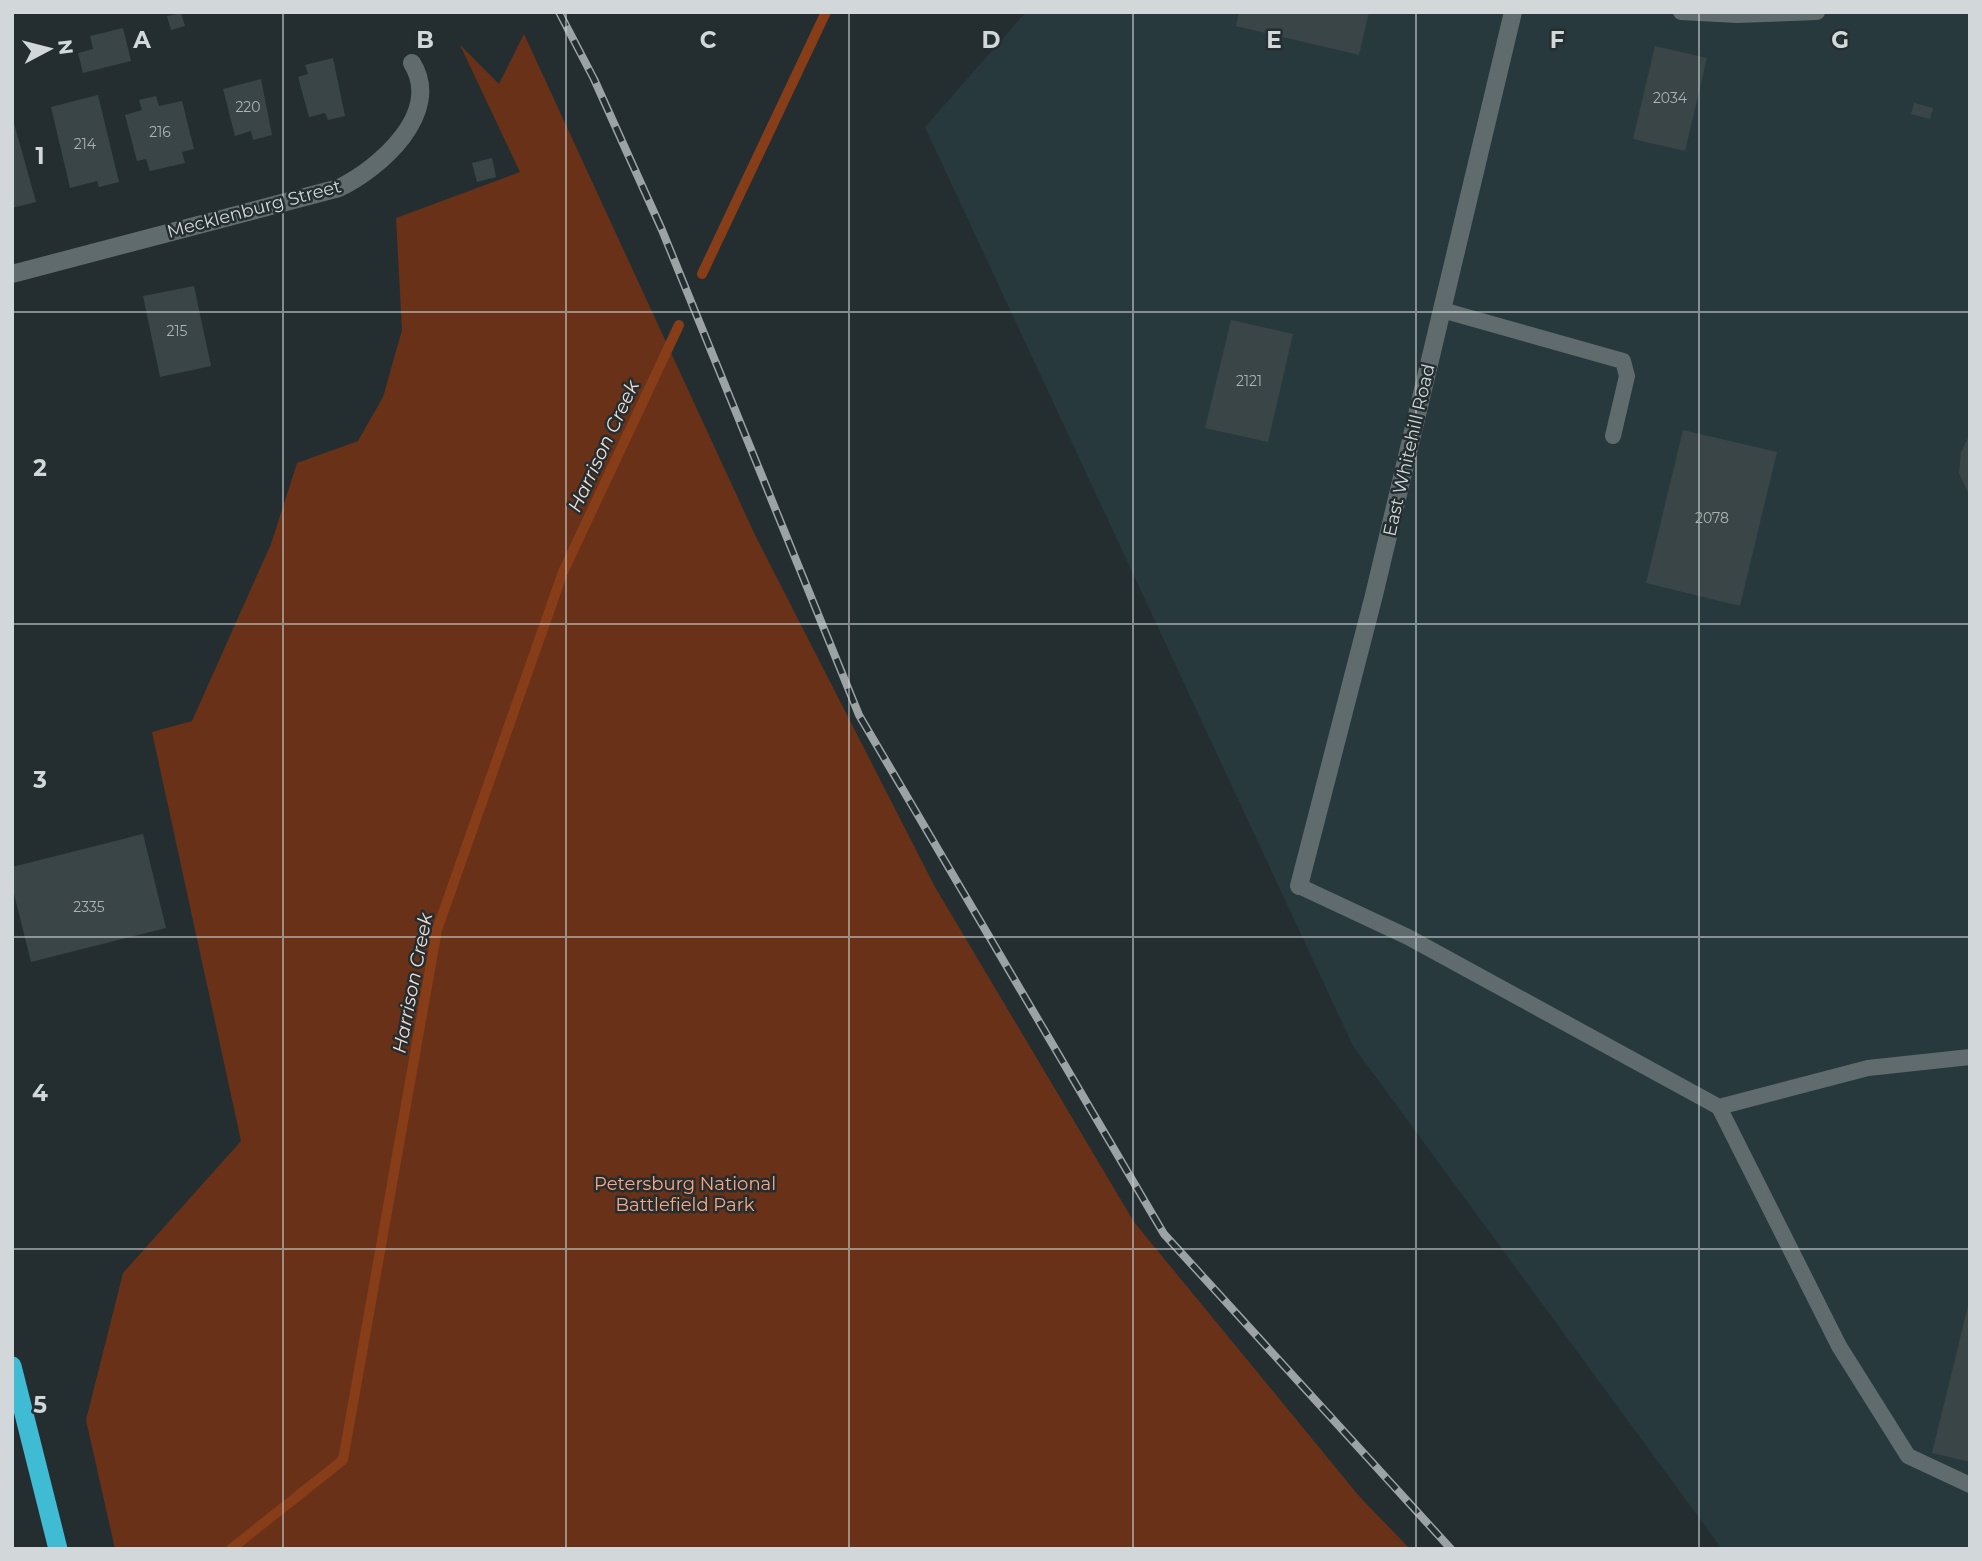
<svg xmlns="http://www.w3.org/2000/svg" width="1982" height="1561" font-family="Montserrat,sans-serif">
  <rect width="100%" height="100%" fill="#242e30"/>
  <path fill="#27393d" d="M1026,12H1970V1549H1722L1353,1046L925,127Z"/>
  <path fill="#683118" d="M524,34L755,535L935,887L1134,1222L1359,1496L1410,1549H115L86,1420L123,1273L241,1141L152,732L192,721L271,544L297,463L358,441L383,397L402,330L396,218L520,172L460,45L499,84Z"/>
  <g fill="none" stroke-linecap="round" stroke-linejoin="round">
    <g stroke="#883d19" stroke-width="10">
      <path d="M702,274L826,12"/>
      <path d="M231,1549L343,1460L437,930L563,572L679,325"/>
    </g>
  </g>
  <g fill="#3a4547">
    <path d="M1239,12H1369L1359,55L1236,26Z"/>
    <path d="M181,13L185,26L171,30L167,16Z"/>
    <path d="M123,28L131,61L83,73L78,53L93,49L90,36Z"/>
    <path d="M1655,46L1707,58L1685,151L1633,139Z"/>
    <path d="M333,58L345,116L328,120L325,113L309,117L298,77L308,74L305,65Z"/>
    <path d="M261,79L272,135L253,140L251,131L235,136L223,89Z"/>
    <path d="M98,95L119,182L99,187L97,181L70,188L51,107Z"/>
    <path d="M156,96L159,106L182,101L194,149L182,152L185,163L150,171L146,159L137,161L125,115L142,110L139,100Z"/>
    <path d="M1914,103L1933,108L1930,119L1911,114Z"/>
    <path d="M12,116L36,202L12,208Z"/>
    <path d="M492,158L496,177L477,182L472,163Z"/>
    <path d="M194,286L211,366L160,377L143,296Z"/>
    <path d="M1231,320L1293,334L1268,442L1205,428Z"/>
    <path d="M1683,430L1777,452L1740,606L1646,583Z"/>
    <path d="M1970,434V497L1959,473L1961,452Z"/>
    <path d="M143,834L166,928L31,962L12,886V867Z"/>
    <path d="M1969,1302H1970V1462L1932,1453Z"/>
  </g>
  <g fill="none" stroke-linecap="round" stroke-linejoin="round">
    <g stroke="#606b6e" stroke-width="16">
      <path d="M1681,12L1737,15L1817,12"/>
      <path d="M1442,310L1623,361L1627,376L1613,436"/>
      <path d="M1299,886L1408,937L1719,1107L1868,1068L1970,1057"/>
      <path d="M1719,1107L1839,1346L1908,1456L1970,1485"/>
    </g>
    <g stroke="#606b6e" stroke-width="18">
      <path d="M12,274L339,188C380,168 443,113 412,63"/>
      <path d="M1299,886L1374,595L1513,12"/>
    </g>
    <path stroke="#3fbcd4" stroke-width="19" d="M12,1366L58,1549"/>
    <defs>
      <path id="rail" d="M559,12L594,79L662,230L859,715L1164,1234L1451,1549"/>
    </defs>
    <use href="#rail" stroke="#9ca3a5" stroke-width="8"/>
    <use href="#rail" stroke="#242e30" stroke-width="5" stroke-dasharray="16" stroke-linecap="butt"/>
  </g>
  <path fill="none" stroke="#d2d8da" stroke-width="2" stroke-opacity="0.55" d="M283,12V1549M566,12V1549M849,12V1549M1133,12V1549M1416,12V1549M1699,12V1549M12,312H1970M12,624H1970M12,937H1970M12,1249H1970"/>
  <g text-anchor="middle" stroke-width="5" stroke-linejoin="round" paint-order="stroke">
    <g font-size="14" fill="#acb3b5">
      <text x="1670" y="103">2034</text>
      <text x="248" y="112">220</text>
      <text x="160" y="137">216</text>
      <text x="85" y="149">214</text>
      <text x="177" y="336">215</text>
      <text x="1249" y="386">2121</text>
      <text x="1712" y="523">2078</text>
      <text x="89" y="912">2335</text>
    </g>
    <g font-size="18" fill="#d2d8da" stroke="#242e30">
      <text transform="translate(254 209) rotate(-15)" y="6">Mecklenburg Street</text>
      <text transform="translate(1409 450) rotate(-77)" y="6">East Whitehill Road</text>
    </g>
    <g font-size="18" fill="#fda681" stroke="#242e30">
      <text x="685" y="1190">Petersburg National<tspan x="685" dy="21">Battlefield Park</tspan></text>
    </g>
    <g font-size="19" font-style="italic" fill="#f3dcd3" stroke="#242e30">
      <text transform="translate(603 446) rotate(-65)" y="7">Harrison Creek</text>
      <text transform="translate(412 983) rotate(-79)" y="7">Harrison Creek</text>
    </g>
  </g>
  <g font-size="23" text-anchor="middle" font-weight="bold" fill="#d2d8da" stroke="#242e30" stroke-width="5" stroke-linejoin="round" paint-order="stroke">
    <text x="142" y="48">A</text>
    <text x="425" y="48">B</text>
    <text x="708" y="48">C</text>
    <text x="991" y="48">D</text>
    <text x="1274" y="48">E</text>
    <text x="1557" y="48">F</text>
    <text x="1840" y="48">G</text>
    <text x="40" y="164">1</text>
    <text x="40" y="476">2</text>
    <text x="40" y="788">3</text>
    <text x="40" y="1101">4</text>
    <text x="40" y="1413">5</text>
  </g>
  <rect width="1982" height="1561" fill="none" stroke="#d2d8da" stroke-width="28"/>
  <g transform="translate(49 49) rotate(83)" stroke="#242e30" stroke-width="5" paint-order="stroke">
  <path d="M0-5L12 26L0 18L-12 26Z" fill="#d2d8da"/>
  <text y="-10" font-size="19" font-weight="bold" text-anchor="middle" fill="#d2d8da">N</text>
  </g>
</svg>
